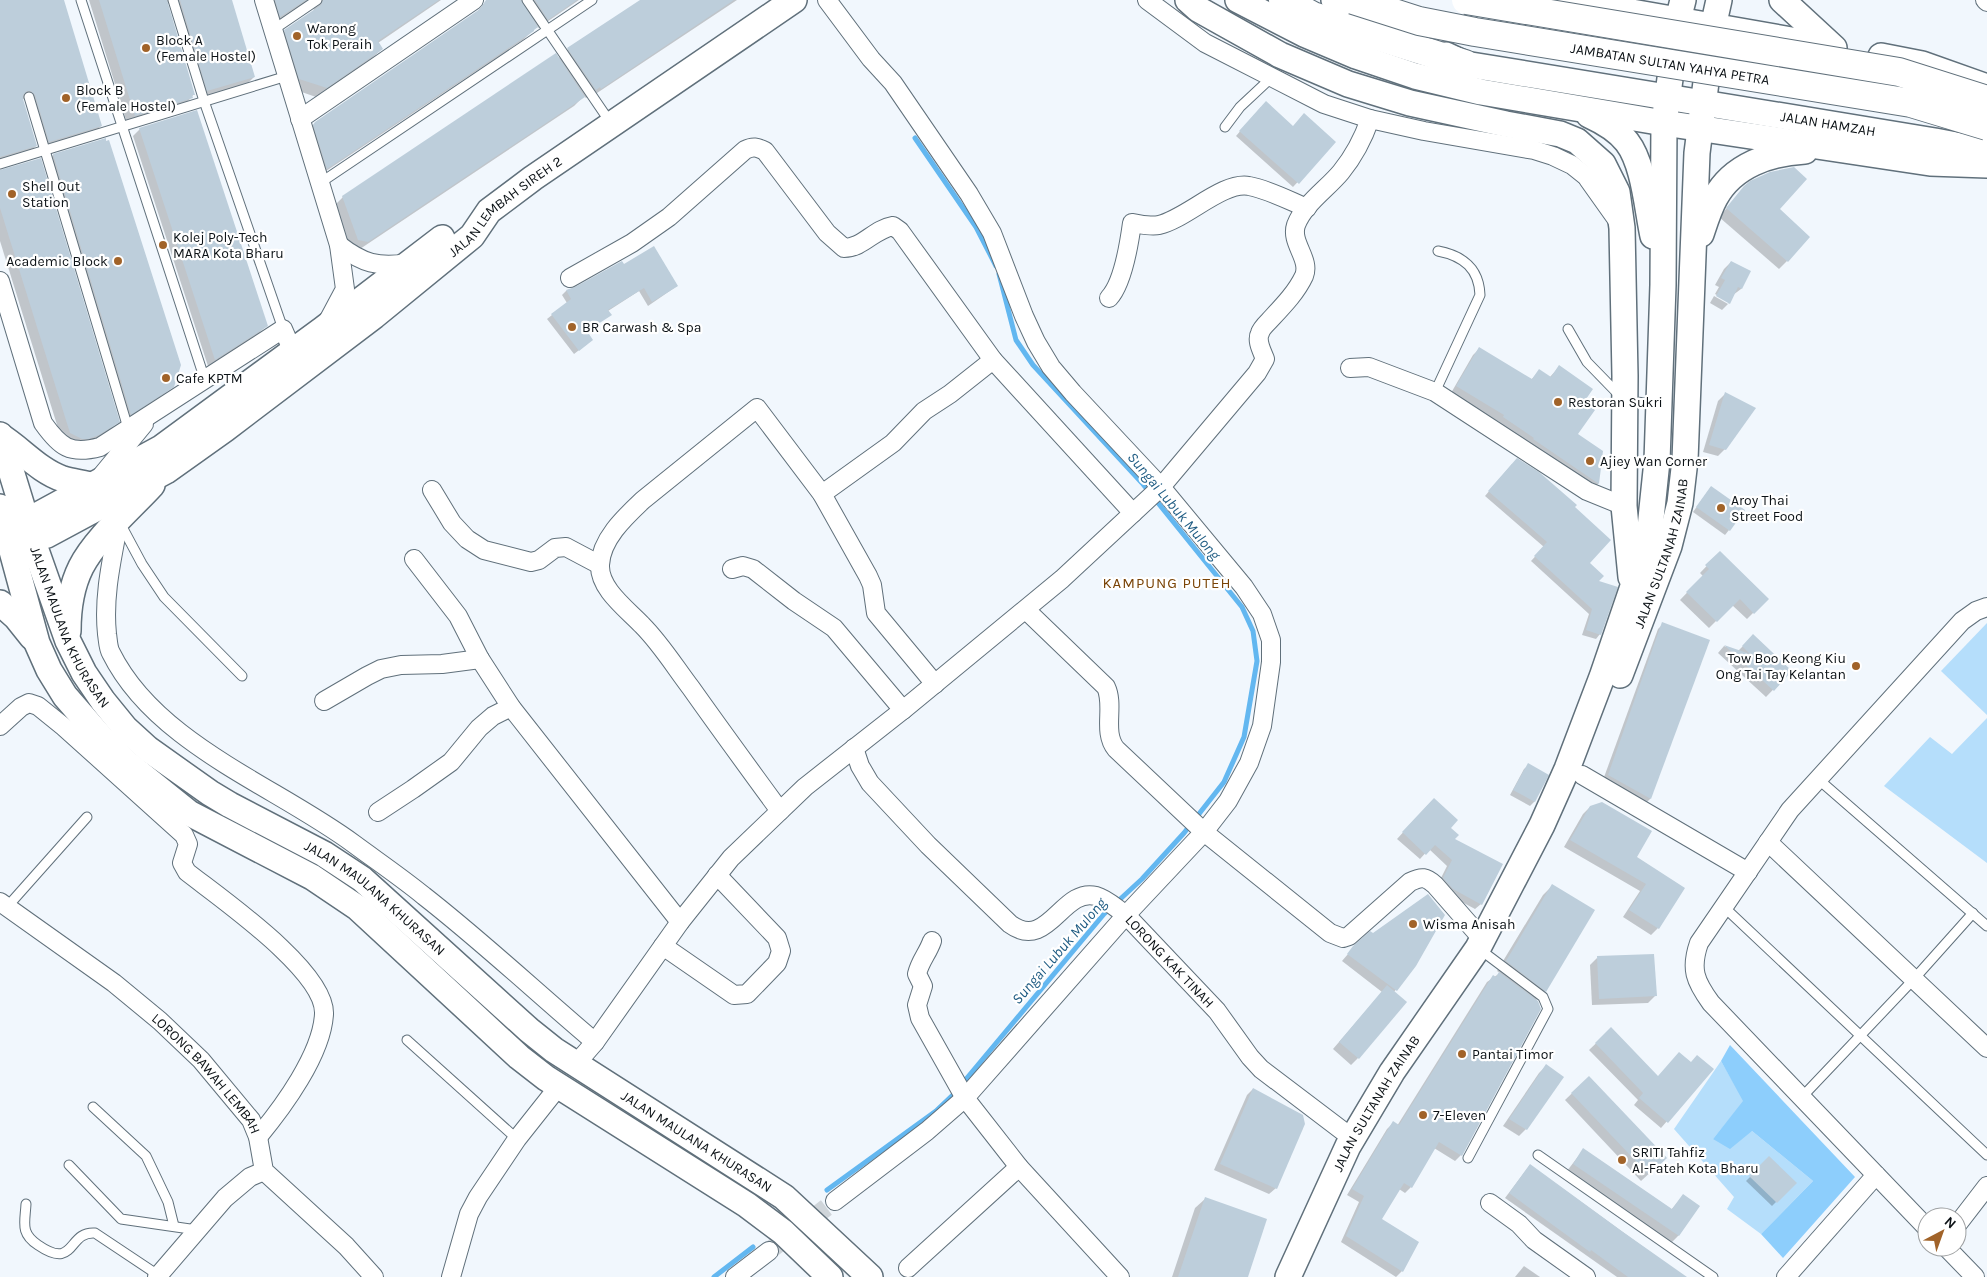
<svg xmlns="http://www.w3.org/2000/svg" width="1987" height="1277" font-family="Karla,sans-serif">
  <rect width="100%" height="100%" fill="#f1f7fd"/>
  <g fill="#b5defb">
    <path d="M1987,623V715L1941,671Z"/>
    <path d="M1987,718V863L1884,786L1930,737L1952,754Z"/>
    <path d="M1721,1061L1744,1101L1713,1139L1752,1131L1813,1181L1761,1234L1727,1209L1734,1197L1674,1129Z"/>
  </g>
  <path fill="#8dcefc" d="M1730,1045L1855,1177L1783,1258L1761,1234L1813,1181L1752,1131L1730,1149L1713,1139L1743,1101L1721,1061Z"/>
  <g fill="#0003">
    <path d="M0,0H62L101,126L93,134L41,149L28,103L21,97L36,146L28,154L0,162Z"/>
    <path d="M89,0H231L254,77L246,85L200,98L171,6L165,0L194,94L184,106L127,123Z"/>
    <path d="M259,0H441L378,43L382,49L372,58L316,97L290,88L276,40L285,31L314,11L313,6L310,3L303,4L271,26Z"/>
    <path d="M488,0H579L538,28L537,26L523,40L317,177L306,133L315,123L474,15Z"/>
    <path d="M642,0H737L591,97L590,96L586,98L584,96L574,106L357,251L349,249L333,207L343,197L558,59L568,49Z"/>
    <path d="M1261,107L1293,127L1335,142L1293,187L1236,136Z"/>
    <path d="M140,129L266,326L259,333L208,366L133,136Z"/>
    <path d="M105,140L173,386L165,393L124,420L46,162L53,155Z"/>
    <path d="M0,171L118,421L110,429L90,442L62,441L0,241Z"/>
    <path d="M1742,191L1778,209L1787,261L1779,269L1719,217Z"/>
    <path d="M1731,262L1749,272L1741,289L1733,295L1728,304V301L1715,294L1719,287L1715,285L1724,269Z"/>
    <path d="M624,265L677,286L648,306L639,291L608,311L610,315L586,332L587,344L574,354L547,319L567,303L562,295L566,291Z"/>
    <path d="M1714,296L1728,304L1722,310L1710,303Z"/>
    <path d="M1479,349L1531,380L1539,371L1549,378L1559,367L1582,402L1576,434L1601,452L1598,484L1592,490L1497,424L1499,422L1451,393L1473,355Z"/>
    <path d="M1725,394V449L1718,456L1703,452L1718,401Z"/>
    <path d="M1512,464L1573,508L1588,563L1597,582L1600,634L1596,639L1582,635L1589,614L1531,561L1544,547L1485,496Z"/>
    <path d="M1711,487L1729,530L1725,535L1693,512Z"/>
    <path d="M1720,552L1767,599L1747,619L1732,605L1709,628L1680,600L1703,576L1700,573Z"/>
    <path d="M1663,624L1708,640L1650,799L1646,803L1603,780L1658,629Z"/>
    <path d="M1753,636L1791,671L1766,697L1718,653L1724,646L1738,651Z"/>
    <path d="M1529,765L1547,775L1534,802L1530,806L1510,795L1524,769Z"/>
    <path d="M1428,805L1449,828L1481,904L1475,909L1447,894L1438,884L1447,866L1429,849L1420,859L1397,839Z"/>
    <path d="M1590,807L1635,857L1683,889L1658,928L1651,935L1623,917L1640,891L1564,847L1583,814Z"/>
    <path d="M1552,886L1545,991L1535,1001L1461,1155L1455,1161L1434,1148L1411,1187L1405,1193L1399,1189L1381,1219L1402,1271L1396,1277L1341,1242L1359,1202L1347,1195L1387,1129L1393,1123L1397,1126L1487,982L1500,973L1497,971L1543,895Z"/>
    <path d="M1373,935L1415,966L1394,992L1358,1058L1351,1065L1333,1049L1382,992L1342,961L1354,947Z"/>
    <path d="M1597,958L1655,996L1648,1003L1592,1005L1590,965Z"/>
    <path d="M1611,1029L1658,1077L1691,1063L1712,1069L1661,1128L1634,1105L1638,1100L1589,1050Z"/>
    <path d="M1546,1066L1526,1129L1519,1136L1503,1126L1539,1073Z"/>
    <path d="M1589,1077L1666,1158L1641,1181L1565,1100Z"/>
    <path d="M1253,1089L1276,1188L1269,1194L1214,1170L1247,1095Z"/>
    <path d="M1583,1150L1671,1210L1683,1196L1698,1206L1678,1236L1671,1243L1567,1171Z"/>
    <path d="M1769,1158L1795,1183L1772,1206L1746,1181Z"/>
    <path d="M1530,1165L1685,1277H1617L1505,1198Z"/>
    <path d="M1205,1199L1246,1277H1172L1195,1208Z"/>
    <path d="M1524,1266L1540,1277H1515Z"/>
  </g>
  <g fill="none" stroke-linecap="round" stroke-linejoin="round">
    <g stroke="#63b7f0" stroke-width="5">
      <path d="M915,138L976,227L996,266"/>
      <path d="M962,1084L1104,914L1142,879L1184,833L1224,782L1244,737L1257,661L1253,631L1242,607L1142,483L1033,365L1016,340L999,274"/>
      <path d="M827,1190L936,1111L957,1091"/>
      <path d="M714,1277L753,1247"/>
    </g>
  </g>
  <g fill="#bdcedb">
    <path d="M0,0H64L102,126L49,142L35,95L31,91H27L23,95V99L37,146L0,157Z"/>
    <path d="M99,0H167L195,95H192L193,98L135,116Z"/>
    <path d="M180,0H232L255,77L207,91Z"/>
    <path d="M275,0H306L280,17Z"/>
    <path d="M323,0H439L378,41L383,49L327,88L299,79L284,30L321,5Z"/>
    <path d="M486,0H521L538,27L534,30V31L467,76L327,169L313,125L315,122L480,9Z"/>
    <path d="M535,0H577L548,20Z"/>
    <path d="M640,0H734L601,89L600,87L596,90L567,48Z"/>
    <path d="M556,53L585,97L368,242L358,240L342,196Z"/>
    <path d="M1266,101L1293,126L1304,113L1336,142L1299,184L1239,131Z"/>
    <path d="M197,110L268,326L215,360L139,128Z"/>
    <path d="M106,138V141L109,140L181,365L174,387L131,415L53,154Z"/>
    <path d="M41,158L120,422L99,435L88,439H82L70,433L0,208V170Z"/>
    <path d="M1794,167L1807,179L1780,209L1810,237L1788,262L1726,208L1744,186L1750,181L1770,172Z"/>
    <path d="M654,246L678,286L652,302L644,288L608,310L612,315L587,331L593,340L579,351L551,314L571,299L566,290L575,287L622,261L624,264Z"/>
    <path d="M1731,261L1751,271L1742,289L1738,287L1730,304L1716,296L1725,280L1721,278Z"/>
    <path d="M1479,347L1532,379L1539,369L1551,377L1559,365L1593,389L1584,402L1595,410L1578,434L1603,451L1599,484L1533,439L1534,438L1503,417L1504,415L1456,386Z"/>
    <path d="M1725,392L1756,408L1726,450L1709,445Z"/>
    <path d="M1517,458L1539,472L1577,505L1575,507L1611,540L1590,563L1604,576L1599,581L1618,587L1601,635L1586,630L1592,609L1534,556L1547,542L1488,491Z"/>
    <path d="M1711,486L1745,510L1730,531L1696,507Z"/>
    <path d="M1720,551L1769,599L1754,614L1740,599L1717,622L1686,592L1709,569L1705,565Z"/>
    <path d="M1662,622L1710,640L1651,799L1608,775Z"/>
    <path d="M1753,634L1792,671L1774,691L1724,645L1750,654L1742,646Z"/>
    <path d="M1528,763L1549,775L1535,802L1513,790Z"/>
    <path d="M1434,798L1458,820L1451,828L1459,835L1455,839L1503,864L1482,905L1453,889L1443,878L1452,860L1435,845L1426,855L1402,832Z"/>
    <path d="M1602,802L1652,831L1637,857L1685,888L1659,929L1629,910L1646,884L1570,840L1590,806Z"/>
    <path d="M1552,884L1595,910L1546,992L1506,961Z"/>
    <path d="M1428,894L1445,915L1416,966L1397,991L1347,954L1353,946L1370,931L1373,933Z"/>
    <path d="M1654,954L1657,996L1599,999L1597,956Z"/>
    <path d="M1499,972L1538,1001L1541,1009L1462,1156L1439,1142L1412,1188L1404,1183L1382,1219L1419,1242L1403,1272L1346,1236L1364,1196L1352,1189L1393,1121L1399,1125L1493,975L1496,977Z"/>
    <path d="M1387,985L1407,1002L1359,1059L1339,1042Z"/>
    <path d="M1611,1027L1658,1076L1679,1052L1691,1062L1697,1055L1714,1069L1668,1123L1639,1098L1643,1093L1595,1043Z"/>
    <path d="M1546,1064L1564,1077L1527,1130L1509,1119Z"/>
    <path d="M1589,1076L1667,1158L1649,1175L1571,1093Z"/>
    <path d="M1253,1088L1303,1115L1305,1124L1277,1189L1220,1164Z"/>
    <path d="M1583,1148L1672,1209L1683,1194L1700,1206L1679,1236L1573,1164Z"/>
    <path d="M1769,1156L1797,1183L1777,1203L1749,1176Z"/>
    <path d="M1530,1164L1623,1232L1687,1277H1628L1591,1250L1590,1252L1509,1193Z"/>
    <path d="M1205,1197L1267,1219L1248,1277H1178Z"/>
  </g>
  <g fill="none" stroke-linecap="round" stroke-linejoin="round">
    <path stroke="#cfd5da" stroke-width="18" stroke-dasharray="18 9" stroke-linecap="butt" d="M769,1251L835,1201"/>
    <defs>
      <g id="lane">
        <path d="M81,0L205,380"/>
        <path d="M173,0L204,101L283,329"/>
        <path d="M527,0L610,122"/>
        <path d="M273,30L317,0"/>
        <path d="M29,97L128,428"/>
        <path d="M1225,127L1240,107L1271,78"/>
        <path d="M0,164L287,76"/>
        <path d="M320,183L592,0"/>
        <path d="M1568,329L1587,362L1625,401L1657,404"/>
        <path d="M1435,392L1480,295C1479,269 1464,256 1438,251"/>
        <path d="M120,523L142,564L164,597L242,676"/>
        <path d="M1818,779L1987,926"/>
        <path d="M7,907L87,817"/>
        <path d="M1724,907L1987,1155"/>
        <path d="M407,1040L517,1139"/>
        <path d="M1802,1097L1914,979L1973,913"/>
        <path d="M93,1107L146,1156L168,1202L174,1226"/>
        <path d="M1538,1155L1713,1277"/>
        <path d="M1468,1158L1548,1009L1543,997L1478,948"/>
        <path d="M69,1165L121,1219L197,1230"/>
        <path d="M26,1204C25,1223 20,1233 38,1245C76,1271 67,1231 95,1233L158,1275"/>
      </g>
      <g id="street">
        <path d="M264,0L339,245L345,289L329,319"/>
        <path d="M827,0L871,59L893,83L969,194L992,233L1024,316L1036,342L1051,367L1073,393L1161,487L1244,587L1262,614L1271,640V662L1262,726L1249,763L1228,801L1204,832L1126,915L965,1098L927,1131L835,1201"/>
        <path d="M1147,0L1205,43L1324,104L1370,119L1424,131L1534,150L1553,156L1572,165L1597,185H1604L1612,181"/>
        <path d="M1985,0L1987,2"/>
        <path d="M300,119L474,0"/>
        <path d="M1588,179L1620,224"/>
        <path d="M339,245C362,263 378,268 408,263"/>
        <path d="M570,278L632,243L669,217L745,150C753,146 757,147 765,151L827,233L844,248C863,248 874,229 893,226L900,231L993,360L1133,513"/>
        <path d="M0,281L43,423C60,447 70,455 100,447L283,329L293,352"/>
        <path d="M1109,298C1123,283 1129,245 1132,223C1140,224 1151,227 1159,225C1186,219 1223,181 1249,186C1267,189 1290,201 1307,208"/>
        <path d="M1350,368L1369,367L1435,392L1587,491L1624,506"/>
        <path d="M102,475L144,424"/>
        <path d="M432,490L452,523L467,539L484,550L531,562L539,560L555,548L566,547L600,565"/>
        <path d="M822,494L893,443L924,411L950,394L993,360"/>
        <path d="M119,521C112,559 103,596 107,634C108,640 108,648 111,653C156,744 276,786 354,844C377,861 402,878 424,896C483,942 538,994 595,1042"/>
        <path d="M414,559L458,616L480,659L511,707L680,922"/>
        <path d="M732,569L743,566L753,569L794,601L834,628L903,710"/>
        <path d="M1026,610L1106,687C1115,706 1102,732 1116,749L1204,832L1330,933L1343,938L1349,936L1410,882C1422,876 1426,877 1435,885L1483,940"/>
        <path d="M324,701L367,676L381,669L401,665L442,664L480,659"/>
        <path d="M0,726L21,707L29,703L38,706L64,727L184,835L188,844L182,863L187,872C220,898 326,971 324,1014C322,1054 283,1107 258,1137"/>
        <path id="s1" d="M854,748L860,766L870,783L928,845L1010,924C1048,952 1062,887 1096,896C1107,899 1117,909 1126,915L1217,1011L1250,1057L1261,1069L1352,1138"/>
        <path d="M1582,775L1748,872"/>
        <path d="M780,811C750,770 720,729 691,688C675,667 661,644 642,625C627,609 599,589 600,565C601,539 625,517 643,500L757,408L822,494L868,576L872,585L876,613L935,684"/>
        <path d="M378,812L413,789L451,762L479,728L493,716L511,707"/>
        <path d="M1768,842L1987,1048"/>
        <path id="s2" d="M0,902L114,983L160,1021L201,1060L251,1120L258,1137L264,1171L346,1246L374,1277"/>
        <path d="M932,941C928,953 920,961 917,974L923,986L917,1005L920,1018L965,1098L1019,1167L1120,1277"/>
        <path d="M663,946L734,995L747,994L777,963L781,951L777,938L717,875"/>
        <path d="M582,1057L595,1042L680,922L731,858L805,787L903,710L1062,579L1161,487L1257,373L1265,359C1262,351 1256,341 1260,333C1261,329 1266,324 1269,321C1282,307 1296,293 1304,276C1311,259 1290,243 1296,225C1304,204 1327,189 1341,172C1354,156 1363,139 1370,119"/>
        <path d="M1490,1203L1519,1224L1534,1240L1586,1277"/>
        <path d="M1957,1225L1987,1186"/>
        <path d="M1927,1228L1711,1003C1695,981 1690,969 1699,943L1790,810L1962,621L1976,611L1987,607"/>
        <path d="M1946,1247L1975,1277"/>
        <path d="M908,1268L1019,1167"/>
        <path d="M157,1277L225,1198L250,1177L264,1171"/>
        <path d="M451,1277L469,1214L478,1197L517,1139L555,1091"/>
        <path d="M735,1277L769,1251"/>
        <path d="M1786,1277L1876,1175"/>
      </g>
      <g id="secondary">
        <path d="M1188,0L1198,9L1280,55L1348,84L1410,103L1506,124L1560,134L1577,141L1603,164L1617,192L1622,228L1625,376L1624,506L1631,577"/>
        <path d="M1238,0L1304,34L1356,56L1415,76L1481,92L1664,123L1930,163L1987,165"/>
        <path d="M1334,0L1369,19"/>
        <path d="M1563,0L1797,41"/>
        <path d="M1782,0L1834,48"/>
        <path id="s3" d="M1446,55L1465,64L1935,141L1987,151"/>
        <path d="M1881,56L1922,64L1987,87"/>
        <path d="M1589,115C1602,121 1617,129 1627,142C1644,164 1647,208 1653,236"/>
        <path d="M1701,234C1705,222 1709,209 1715,198C1733,165 1770,153 1805,151"/>
        <path id="s4" d="M0,435L32,539L68,641L84,673L103,701L125,728L148,749L210,793L230,805L324,854L362,879L529,1030L554,1050L784,1197L870,1277"/>
        <path d="M0,436C21,449 39,471 63,479C73,482 84,483 94,486"/>
        <path d="M0,507L37,643L49,670L65,696L105,742L128,764L189,813L312,877L358,908L519,1057L546,1078L747,1205L783,1232L830,1277"/>
        <path d="M10,523L36,516L161,448L323,329L442,238"/>
        <path id="s5" d="M15,543L47,535L166,471L225,429L374,316L472,236L489,211L533,178L794,0"/>
        <path d="M0,603L16,617L32,637"/>
        <path d="M68,631C68,610 71,587 81,567C95,539 131,508 152,485"/>
        <path id="s6" d="M1620,675L1669,546L1680,503L1685,460L1697,153L1713,27L1719,0"/>
        <path id="s7" d="M1288,1277L1348,1146L1392,1072L1478,948L1542,825L1567,769L1602,677L1640,566L1650,528L1657,461L1663,285L1664,123L1678,20L1683,0"/>
      </g>
      <path id="highway" d="M1283,0L1313,16L1465,64"/>
    </defs>
    <use href="#lane" stroke="#60707b" stroke-width="11"/>
    <use href="#street" stroke="#60707b" stroke-width="20"/>
    <use href="#secondary" stroke="#60707b" stroke-width="28"/>
    <use href="#highway" stroke="#60707b" stroke-width="30"/>
    <use href="#lane" stroke="#fff" stroke-width="9"/>
    <use href="#street" stroke="#fff" stroke-width="18"/>
    <use href="#secondary" stroke="#fff" stroke-width="25"/>
    <use href="#highway" stroke="#fff" stroke-width="28"/>
    <defs>
      <g id="highway-bridge">
        <path id="s8" d="M1353,0L1419,21L1475,32L1911,103L1987,126"/>
        <path d="M1466,0L1899,72L1987,100"/>
      </g>
    </defs>
    <use href="#highway-bridge" stroke="#60707b" stroke-width="30" stroke-linecap="butt"/>
    <use href="#highway-bridge" stroke="#fff" stroke-width="28"/>
  </g>
  <g fill="#a16329" stroke="#fff" stroke-width="2">
    <circle cx="297" cy="36" r="5"/>
    <circle cx="146" cy="48" r="5"/>
    <circle cx="66" cy="98" r="5"/>
    <circle cx="12" cy="194" r="5"/>
    <circle cx="163" cy="245" r="5"/>
    <circle cx="118" cy="261" r="5"/>
    <circle cx="572" cy="327" r="5"/>
    <circle cx="166" cy="378" r="5"/>
    <circle cx="1558" cy="402" r="5"/>
    <circle cx="1590" cy="461" r="5"/>
    <circle cx="1721" cy="508" r="5"/>
    <circle cx="1856" cy="666" r="5"/>
    <circle cx="1413" cy="924" r="5"/>
    <circle cx="1462" cy="1054" r="5"/>
    <circle cx="1423" cy="1115" r="5"/>
    <circle cx="1622" cy="1160" r="5"/>
  </g>
  <g text-anchor="middle" stroke-width="4.5" stroke-linejoin="round" paint-order="stroke">
    <g font-size="14" fill="#0c1216" stroke="#fff" text-anchor="start">
      <text x="307" y="33">Warong<tspan x="307" dy="16">Tok Peraih</tspan></text>
      <text x="156" y="45">Block A<tspan x="156" dy="16">(Female Hostel)</tspan></text>
      <text x="76" y="95">Block B<tspan x="76" dy="16">(Female Hostel)</tspan></text>
      <text x="22" y="191">Shell Out<tspan x="22" dy="16">Station</tspan></text>
      <text x="173" y="242">Kolej Poly-Tech<tspan x="173" dy="16">MARA Kota Bharu</tspan></text>
      <text x="108" y="266" text-anchor="end">Academic Block</text>
      <text x="582" y="332">BR Carwash &amp; Spa</text>
      <text x="176" y="383">Cafe KPTM</text>
      <text x="1568" y="407">Restoran Sukri</text>
      <text x="1600" y="466">Ajiey Wan Corner</text>
      <text x="1731" y="505">Aroy Thai<tspan x="1731" dy="16">Street Food</tspan></text>
      <text x="1846" y="663" text-anchor="end">Tow Boo Keong Kiu<tspan x="1846" dy="16">Ong Tai Tay Kelantan</tspan></text>
      <text x="1423" y="929">Wisma Anisah</text>
      <text x="1472" y="1059">Pantai Timor</text>
      <text x="1433" y="1120">7-Eleven</text>
      <text x="1632" y="1157">SRITI Tahfiz<tspan x="1632" dy="16">Al-Fateh Kota Bharu</tspan></text>
    </g>
    <g font-size="14" fill="#0c1216" stroke="#fff">
      <text dy="5" stroke="none"><textPath href="#s8" startOffset="324">JAMBATAN SULTAN YAHYA PETRA</textPath></text>
      <text dy="5" stroke="none"><textPath href="#s3" startOffset="389">JALAN HAMZAH</textPath></text>
      <text dy="5" stroke="none"><textPath href="#s5" startOffset="599">JALAN LEMBAH SIREH 2</textPath></text>
      <text dy="5" stroke="none"><textPath href="#s6" startOffset="129">JALAN SULTANAH ZAINAB</textPath></text>
      <text dy="5" stroke="none"><textPath href="#s4" startOffset="205">JALAN MAULANA KHURASAN</textPath></text>
      <text dy="5" stroke="none"><textPath href="#s4" startOffset="625">JALAN MAULANA KHURASAN</textPath></text>
      <text dy="5" stroke="none"><textPath href="#s1" startOffset="436">LORONG KAK TINAH</textPath></text>
      <text dy="5" stroke="none"><textPath href="#s2" startOffset="270">LORONG BAWAH LEMBAH</textPath></text>
      <text dy="5" stroke="none"><textPath href="#s7" startOffset="195">JALAN SULTANAH ZAINAB</textPath></text>
      <text dy="5" stroke="none"><textPath href="#s4" startOffset="1030">JALAN MAULANA KHURASAN</textPath></text>
    </g>
    <g font-size="15" font-style="italic" fill="#205d84" stroke="#fff">
      <text transform="translate(1174 506) rotate(50)" y="5">Sungai Lubuk Mulong</text>
      <text transform="translate(1059 951) rotate(-49)" y="5">Sungai Lubuk Mulong</text>
    </g>
    <g font-size="15" letter-spacing="1" fill="#7a4407" stroke="#fff">
      <text x="1167" y="588">KAMPUNG PUTEH</text>
    </g>
  </g>
  <g transform="translate(1942 1232) rotate(41)"><circle r="24" fill="#ffffff" stroke="#9ea0a2"/>
  <path d="M0-4L9 19L0 12L-9 19Z" fill="#a16329"/>
  <text y="-8" font-size="14" font-weight="bold" text-anchor="middle" fill="#0c1216">N</text>
  </g>
</svg>
